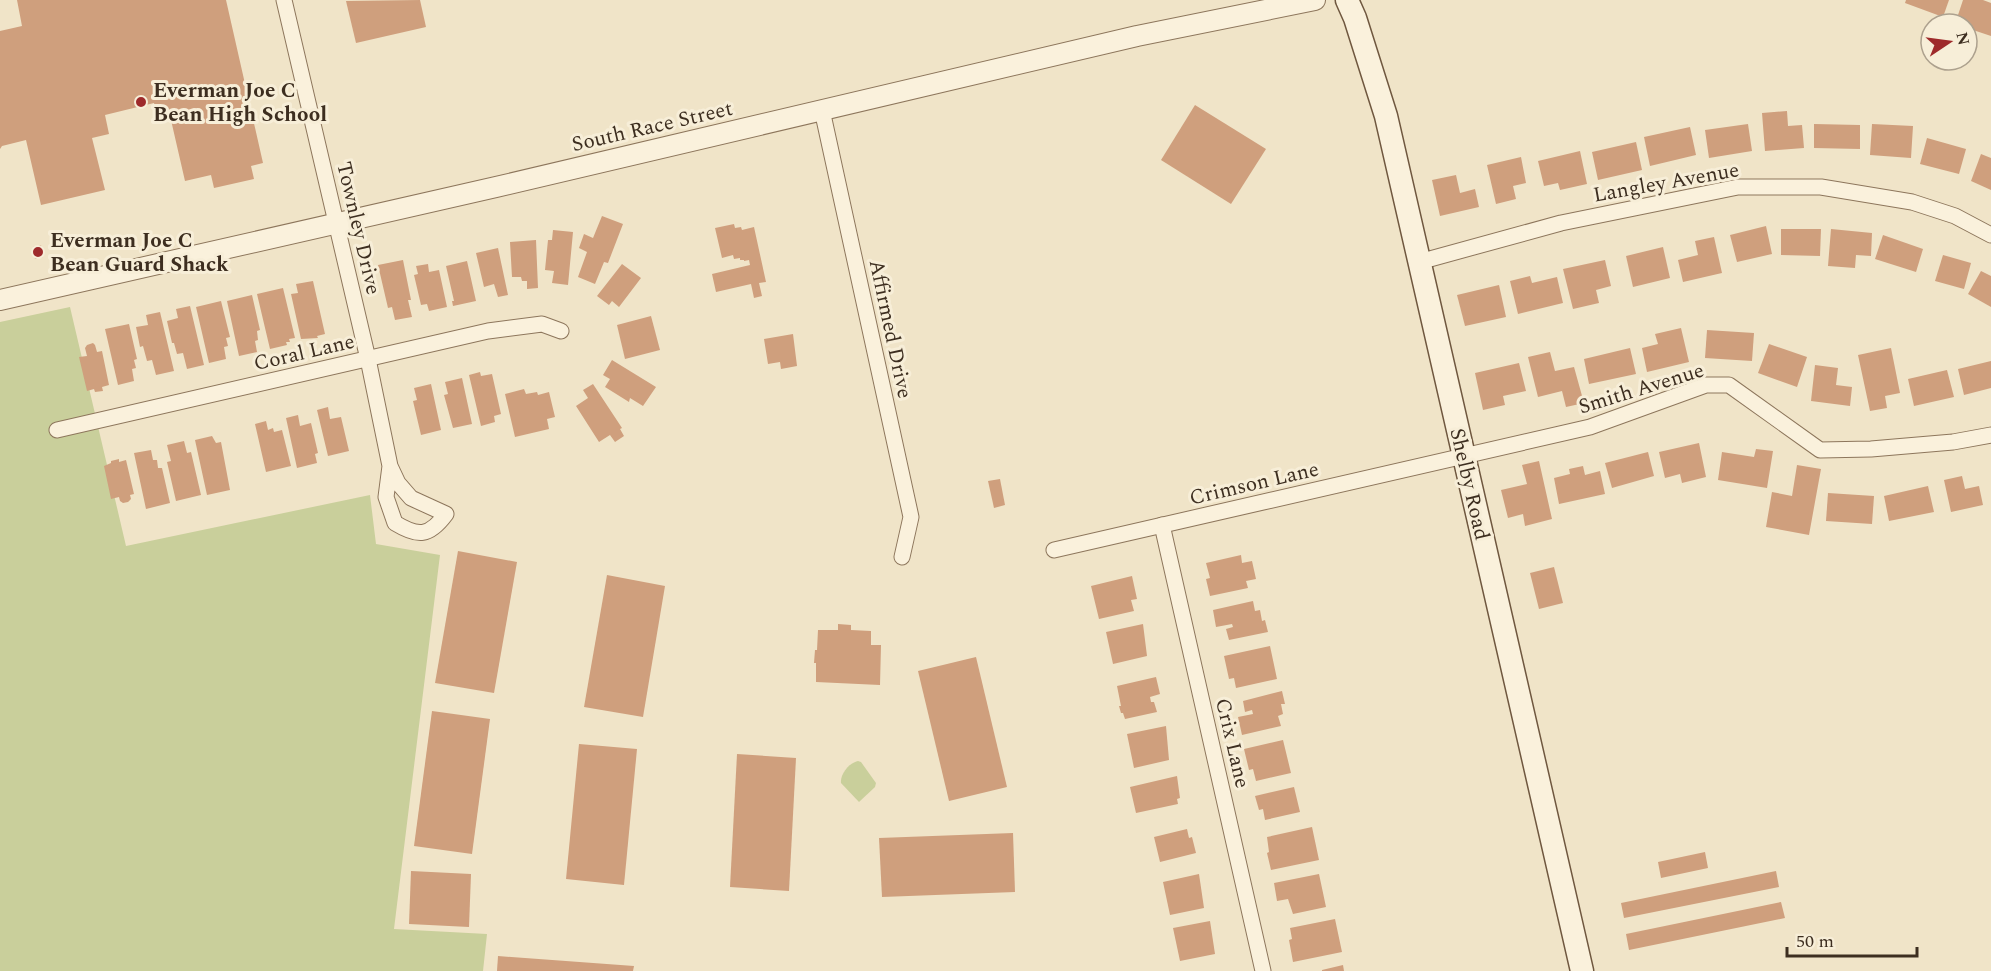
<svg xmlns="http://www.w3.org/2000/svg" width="1991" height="971" font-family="Spectral,serif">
  <rect width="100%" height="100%" fill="#f0e4c8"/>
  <g fill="#c9cf9b">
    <path d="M70,307L126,546L370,495L376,544L440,555L394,929L487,934L483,971H0V322Z"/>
    <path d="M858,761L861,762L876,783L875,787L859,802L841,783C840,774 849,763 858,761Z"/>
  </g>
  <g fill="#cf9f7d">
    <path d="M17,0H226L263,163L251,166L254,179L214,188L211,175L185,181L168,107L156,110L154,103L105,115L109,134L92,138L105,190L41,205L26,140L2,146L0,149V31L22,26Z"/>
    <path d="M420,0L426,27L356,43L346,1Z"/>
    <path d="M1906,0H1949L1943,17L1905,3Z"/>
    <path d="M1963,0H1983L1991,3V36L1973,30L1972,34L1967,33V24H1955Z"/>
    <path d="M1195,105L1266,149L1231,204L1161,160Z"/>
    <path d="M1787,111L1788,126L1802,125L1804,148L1765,151L1762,113Z"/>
    <path d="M1748,124L1752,151L1709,158L1705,130Z"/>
    <path d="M1814,124L1860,125V149L1814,148Z"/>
    <path d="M1872,124L1913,126L1911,158L1870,155Z"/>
    <path d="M1690,127L1696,155L1650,166L1644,137Z"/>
    <path d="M1927,138L1966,149L1959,174L1920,164Z"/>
    <path d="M1636,142L1642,170L1598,180L1592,152Z"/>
    <path d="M1580,151L1587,184L1560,190L1558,183L1544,186L1538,161Z"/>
    <path d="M1981,154L1991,158V190L1971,181Z"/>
    <path d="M1521,157L1526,183L1513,186L1516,199L1496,204L1487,165Z"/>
    <path d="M1456,175L1460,193L1475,189L1479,207L1440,216L1432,180Z"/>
    <path d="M602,216L623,224L608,263L604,262L595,284L578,277L587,252L579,248L584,234L593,238Z"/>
    <path d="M734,224L735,228L741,227L742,230L754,227L766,282L759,283L762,296L754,298L751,284L716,292L712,274L750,265L749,260L744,261V260H740V258L734,259L733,255L722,258L715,228Z"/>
    <path d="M1766,226L1772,254L1737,262L1730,235Z"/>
    <path d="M1781,229H1821L1820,256L1781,255Z"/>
    <path d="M1831,229L1872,233L1871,256L1856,255L1855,268L1828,266Z"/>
    <path d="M553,230L573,232L568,285L552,283L554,271L545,270L548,240H552Z"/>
    <path d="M1883,235L1923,249L1916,272L1875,259Z"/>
    <path d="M1714,237L1722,273L1683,282L1678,260L1698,255L1695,241Z"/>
    <path d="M536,240L538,288L527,289V281H522L521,277H512L510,242Z"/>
    <path d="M41,245L43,257L35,259L33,247Z"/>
    <path d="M1663,247L1670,278L1633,287L1626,256Z"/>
    <path d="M498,248L508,295L498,297L494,284L484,287L476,253Z"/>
    <path d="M1943,255L1971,263L1964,289L1935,281Z"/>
    <path d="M403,260L411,300H408L412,317L395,320L392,307L388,308L378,265Z"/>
    <path d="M1605,260L1611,286L1596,290L1599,303L1573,309L1563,269Z"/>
    <path d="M467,261L476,301L453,306L452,301H454L446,266Z"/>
    <path d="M428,264L429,272L439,270L447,307L429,311L427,304L421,305L414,275L418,274L416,266Z"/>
    <path d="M622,264L641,278L619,307L612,301L609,305L597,296Z"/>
    <path d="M1981,271L1991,276V307L1968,294Z"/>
    <path d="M1530,276L1532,283L1557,277L1563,303L1518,314L1510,281Z"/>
    <path d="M313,281L325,334L317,336L318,338L301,339L291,294L298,293L296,284Z"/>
    <path d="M1499,285L1506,317L1465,326L1457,295Z"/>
    <path d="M283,288L295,338L289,339L290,342H286L287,345L270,349L257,294Z"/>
    <path d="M252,295L260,330L257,331L258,340L255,341L257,352L239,356L227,301Z"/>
    <path d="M221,301L230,337L226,338L228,346L224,347L226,359L209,363L196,307Z"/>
    <path d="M190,306L204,365L187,369L183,353L177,354L174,343H172L167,321L178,318L176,309Z"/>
    <path d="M160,312L174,371L156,375L152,360L147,361L143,346L140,347L136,327L148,325L146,315Z"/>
    <path d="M651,316L660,350L625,359L617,325Z"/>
    <path d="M129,324L137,359L134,360L136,368L132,369L134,381L118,385L105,329Z"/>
    <path d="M1681,328L1689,362L1647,372L1642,348L1658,344L1655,334Z"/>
    <path d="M1707,330L1754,333L1752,361L1705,358Z"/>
    <path d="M793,334L797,366L781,369L780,362L768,364L764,339Z"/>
    <path d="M93,343L95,345L97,352L102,351L109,385L102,387L103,391L95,392L94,389L87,391L79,357L87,356L85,348L87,345Z"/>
    <path d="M1769,344L1807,357L1797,387L1758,373Z"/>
    <path d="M1630,348L1636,374L1589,384L1584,359Z"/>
    <path d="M1891,348L1900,393L1885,396L1887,408L1870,411L1858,355Z"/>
    <path d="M1550,352L1555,371L1574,367L1584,403L1566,407L1562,391L1538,397L1528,357Z"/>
    <path d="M612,360L656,387L643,406L630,398L629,402L605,387L610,379L603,375Z"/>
    <path d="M1991,361V388L1964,395L1958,369Z"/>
    <path d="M1519,363L1526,391L1503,396L1505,405L1483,410L1475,373Z"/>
    <path d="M1815,365L1838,368L1836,385L1852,387L1850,406L1811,401Z"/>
    <path d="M1947,370L1954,397L1914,406L1908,379Z"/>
    <path d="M480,372L481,376L492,374L501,414L494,416L495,422L481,426L469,375Z"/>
    <path d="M462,378L472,424L453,428L444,395L448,394L445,382Z"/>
    <path d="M431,384L441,430L421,435L413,401L417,400L414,388Z"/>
    <path d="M593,384L622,428L620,429L624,436L615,442L610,435L599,442L576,406L588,398L583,390Z"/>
    <path d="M524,389L526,394L537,392L538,395L549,392L555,417L547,419L549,429L515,437L505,394Z"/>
    <path d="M328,407L330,419L341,417L349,451L328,456L317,410Z"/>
    <path d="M298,415L300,426L311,423L318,453L315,454L317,463L297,468L286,418Z"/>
    <path d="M266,421L268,430L273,428L274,432L282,430L291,466L266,472L255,424Z"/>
    <path d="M212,436L216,443L221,442L230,490L207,495L195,440Z"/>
    <path d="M184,441L187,453L191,452L201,495L176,501L167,462L171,461L167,445Z"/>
    <path d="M1699,443L1706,477L1682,483L1680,474L1665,478L1659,452Z"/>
    <path d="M1756,449L1773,451L1767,488L1718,480L1722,452L1754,457Z"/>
    <path d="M151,450L153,460H157L158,468H162L170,503L146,509L134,453Z"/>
    <path d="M1648,452L1654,476L1612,488L1605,463Z"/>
    <path d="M119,459V462L126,460L134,494L130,495L131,499L128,502L123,503L120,501L119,497L111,499L104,466L111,463V461Z"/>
    <path d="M1539,461L1552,519L1525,526L1523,514L1508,518L1501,490L1527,484L1522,465Z"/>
    <path d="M1797,465L1821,469L1809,535L1766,527L1772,492L1792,496Z"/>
    <path d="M1583,466L1585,475L1600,471L1605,494L1559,504L1554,478L1570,474L1569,469Z"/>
    <path d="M1962,476L1965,489L1979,486L1983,505L1951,512L1944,480Z"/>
    <path d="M1000,479L1005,505L994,508L988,481Z"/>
    <path d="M1928,486L1934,512L1889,521L1884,496Z"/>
    <path d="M1828,493L1874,496L1872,524L1826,521Z"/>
    <path d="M458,551L517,562L494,693L435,683Z"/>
    <path d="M1241,555L1242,563L1252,561L1256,579L1246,581L1248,588L1210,596L1206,579L1210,578L1206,563Z"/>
    <path d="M1554,567L1563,603L1539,609L1530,573Z"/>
    <path d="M607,575L665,586L643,717L584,707Z"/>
    <path d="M1132,576L1137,599L1131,600L1134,611L1099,619L1091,586Z"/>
    <path d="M1253,601L1255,611L1260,610L1262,621L1265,620L1268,632L1229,640L1226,629L1233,627L1232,624L1216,627L1213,610Z"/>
    <path d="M838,624L851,625V630L871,631V645H881L880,685L816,682V663H814L815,650H817L818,630H838Z"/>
    <path d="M1143,624L1147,656L1113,664L1106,632Z"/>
    <path d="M1270,646L1277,679L1236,688L1234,678L1229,679L1224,656Z"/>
    <path d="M976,657L1007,787L949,801L918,671Z"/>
    <path d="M1156,677L1160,694L1150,697L1151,702H1154L1157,712L1125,719L1123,713H1121L1119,706H1121L1117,686Z"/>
    <path d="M1282,691L1285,704H1281L1283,714L1278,716L1281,726L1242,735L1238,717L1253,714L1252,710L1245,712L1243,701Z"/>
    <path d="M432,711L490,719L472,854L414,846Z"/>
    <path d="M1166,726L1169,760L1134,768L1127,734Z"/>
    <path d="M1283,740L1291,773L1256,781L1253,769L1249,770L1244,749Z"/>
    <path d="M579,744L637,749L624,885L566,879Z"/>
    <path d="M737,754L796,758L789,891L730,887Z"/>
    <path d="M1177,776L1180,798L1177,799L1178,804L1136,813L1130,787Z"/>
    <path d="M1294,787L1300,812L1265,820L1263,809L1259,810L1255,796Z"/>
    <path d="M1312,827L1319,860L1271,870L1267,853L1269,852L1267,837Z"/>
    <path d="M1187,829L1189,838L1192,837L1196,853L1160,862L1154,837Z"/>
    <path d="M1013,833L1015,892L882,897L879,838Z"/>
    <path d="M1705,852L1708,868L1661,878L1658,862Z"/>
    <path d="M411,871L471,874L469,927L409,924Z"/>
    <path d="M1776,871L1779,887L1624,918L1621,903Z"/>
    <path d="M1199,874L1204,908L1170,915L1163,882Z"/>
    <path d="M1319,874L1326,907L1293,914L1288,899L1277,901L1274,883Z"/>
    <path d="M1781,902L1785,918L1629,950L1626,934Z"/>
    <path d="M1335,919L1342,952L1293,962L1289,940L1292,939L1290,928Z"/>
    <path d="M1210,921L1215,954L1180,961L1173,928Z"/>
    <path d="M498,956L634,966L633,971H497Z"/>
    <path d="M1343,965L1344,971H1322V970Z"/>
  </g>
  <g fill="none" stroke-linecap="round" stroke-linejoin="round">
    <defs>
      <g id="minor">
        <path d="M284,0L368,359L390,466L398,483L411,498L446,514C429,537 418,537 395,523L386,497L390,466"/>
        <path d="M822,110L911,517L902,557"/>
        <path d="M1419,262L1561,223L1738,187H1821L1912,202L1955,216L1991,235"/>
        <path d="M57,430L488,331L542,324L561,331"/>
        <path d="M1162,525L1263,971"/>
        <path d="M1054,550L1590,427L1706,385H1729L1820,450L1871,449L1953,442L1991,435"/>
      </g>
      <path id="tertiary" d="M0,300L496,187L1137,36L1315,0"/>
      <path id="secondary" d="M1347,0L1355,18L1386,116L1582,971"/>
    </defs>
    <use href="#minor" stroke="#8d765c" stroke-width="17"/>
    <use href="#tertiary" stroke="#8d765c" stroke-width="22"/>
    <use href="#secondary" stroke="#6f573f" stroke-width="25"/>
    <use href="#minor" stroke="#faf1dc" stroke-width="15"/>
    <use href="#tertiary" stroke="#faf1dc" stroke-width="20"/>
    <use href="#secondary" stroke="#faf1dc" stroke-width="22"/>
  </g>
  <g fill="#9e2a2b" stroke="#f7eed8" stroke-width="2">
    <circle cx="141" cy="102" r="6"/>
    <circle cx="38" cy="252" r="6"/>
  </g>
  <g text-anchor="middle" stroke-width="6" stroke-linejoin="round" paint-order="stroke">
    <g font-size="21" font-weight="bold" fill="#3d2e20" stroke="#f7eed8" text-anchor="start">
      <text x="153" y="97">Everman Joe C<tspan x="153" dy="24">Bean High School</tspan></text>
      <text x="50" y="247">Everman Joe C<tspan x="50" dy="24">Bean Guard Shack</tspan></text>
    </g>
    <g font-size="21" fill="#3d2e20" stroke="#f7eed8">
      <text transform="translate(652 126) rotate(-13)" y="7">South Race Street</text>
      <text transform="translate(1666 182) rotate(-10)" y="7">Langley Avenue</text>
      <text transform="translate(359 228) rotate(77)" y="7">Townley Drive</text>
      <text transform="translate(891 329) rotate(78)" y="7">Affirmed Drive</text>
      <text transform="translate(304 352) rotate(-13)" y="7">Coral Lane</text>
      <text transform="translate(1641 388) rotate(-17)" y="7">Smith Avenue</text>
      <text transform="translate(1254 483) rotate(-13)" y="7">Crimson Lane</text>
      <text transform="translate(1470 484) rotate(77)" y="7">Shelby Road</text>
      <text transform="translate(1233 743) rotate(77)" y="7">Crix Lane</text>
    </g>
  </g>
  <g transform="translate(1949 42) rotate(77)"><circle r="28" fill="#f7eed8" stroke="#ada18e" stroke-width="1.5"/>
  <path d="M0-4.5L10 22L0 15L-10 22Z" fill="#9e2a2b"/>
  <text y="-9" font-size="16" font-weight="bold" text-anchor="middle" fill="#3d2e20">N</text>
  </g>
  <path d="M1787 947v9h130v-9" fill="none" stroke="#3d2e20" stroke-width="3"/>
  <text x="1796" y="947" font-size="18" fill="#3d2e20" stroke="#f7eed8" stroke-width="4.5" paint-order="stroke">50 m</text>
</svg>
